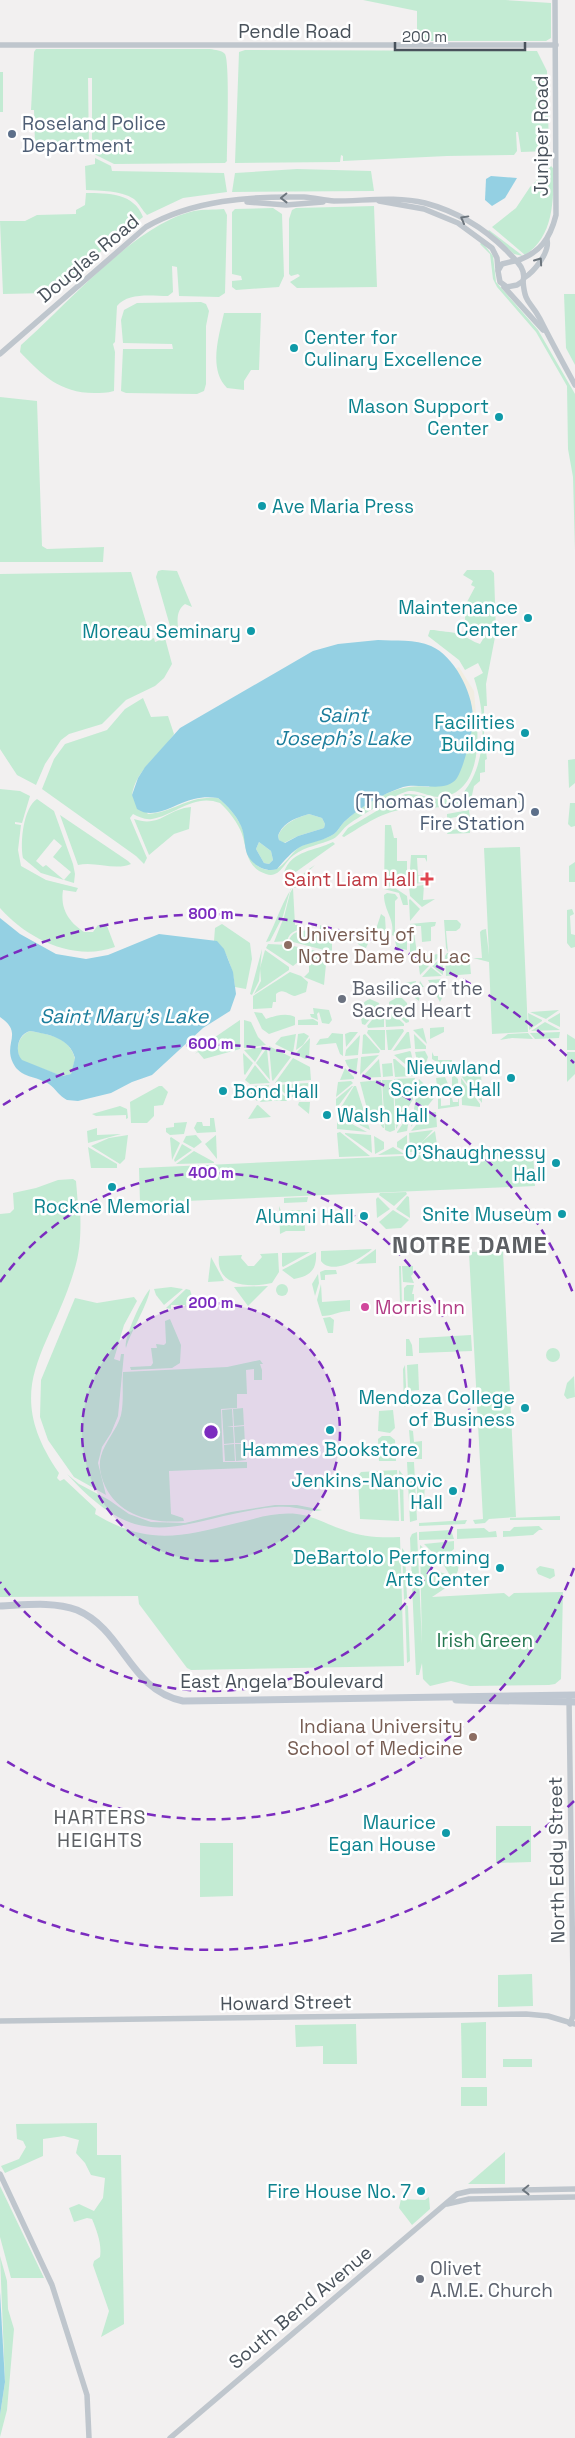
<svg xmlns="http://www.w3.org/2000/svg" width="575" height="2438" font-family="'Space Grotesk',sans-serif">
  <rect width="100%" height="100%" fill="#f2f0f0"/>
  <g fill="#c3ebd3" fill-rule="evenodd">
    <path d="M363,0H505L551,3V38L546,41H417V11Z"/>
    <path d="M36,49H210C215,50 222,50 225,54C230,63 227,145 227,161L225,163L114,164L92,153V78H88L89,152H87V144H35L34,110H31L34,52Z"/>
    <path d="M245,50L537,51L547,71L549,151L521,152L518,132H516L517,151L514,155L447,156L343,161V156L341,155L340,162L235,163L239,52Z"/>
    <rect x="0" y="72" width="3" height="40"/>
    <path d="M95,158L111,166L112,171L224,173L227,192L183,198L147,215C142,210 139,203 134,199C120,190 101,191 86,190L85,166L95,164Z"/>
    <path d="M551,166L554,169C553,201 554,236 525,255L492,227L516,208L530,187Z"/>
    <path d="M297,169L371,171L374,191L232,192L235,173Z"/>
    <path d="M86,193C108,193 134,193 143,217L118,236L58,290L55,288L47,293L3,294L0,221H25L37,215L76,214V210L85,205Z"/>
    <path d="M374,206L377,287L297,288L290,282L300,276L298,274L291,276L289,274V219L292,210L296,208Z"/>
    <path d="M224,209L227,215L225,293L219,297L179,296L177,267L172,266L173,292L168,296C152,296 128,292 117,306L115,342L113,344L115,352L114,391C107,393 101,393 94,393C60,393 42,375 20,352L21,345C67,305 135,224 194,211C203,209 214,210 224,209Z"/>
    <path d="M235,209L273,208L282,214L284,276L279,287L236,290L232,287V281L242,280L241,276L232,274V212Z"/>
    <path d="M489,230L523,256L514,254L488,231Z"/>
    <path d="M482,242L493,256L496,282L538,330L575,394V550L573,477L568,449L567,386L536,332L497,287L493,279L490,254L480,244Z"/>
    <path d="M564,294H575V365L566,348Z"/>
    <path d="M201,302L206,304L209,311L206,326V384L204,391L197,394L126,393L121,391L123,349H173L172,344L123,343L121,320L124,310L137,303Z"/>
    <path d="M224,313H261L259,370H251L244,381V390L227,388C208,369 219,336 224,313Z"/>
    <path d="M0,397L37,401L42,546L47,549L104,547L103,562H0Z"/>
    <path d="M162,570L177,571L192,607L185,604C174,612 178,626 180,638L174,640L156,577L158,571Z"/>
    <path d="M467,570H491L494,573L496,632L486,684L487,706H484V751H486L487,759L485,760V772L480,773V781L474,786L471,800L468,801L463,793C488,763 486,714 474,678L483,673L478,663L465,670L459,660L428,636L430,630H434C441,632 451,631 458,634C466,636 473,642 480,644L488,631L483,627H465V616L470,608L467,602L475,587L471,585L473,581L463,575Z"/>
    <path d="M131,572L151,639L154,638L155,642L165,638L172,664L164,678L155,686L126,700L102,724L69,734L61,740L45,764L36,785L17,775L0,749V574Z"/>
    <path d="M143,698L151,717L168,716L174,734C160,755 136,769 132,795L148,814C175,812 188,795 218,798C228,806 237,816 242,828C248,843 245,859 261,868C265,870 271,871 276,869C284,866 291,854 298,848C309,841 323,841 334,834C338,831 340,826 344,822C366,802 398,782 429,787L470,729L473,716L476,715C480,745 478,795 439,797C429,797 419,790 409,791C399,792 359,817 349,824C343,828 339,836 333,839C320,845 306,846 294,855C284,862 280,879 266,874C246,868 247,849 242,834C238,823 229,811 220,803C194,793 175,815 152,819C145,820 139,817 133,814L130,818L147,858L144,864L136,856L42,789L54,759L65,744L107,730L125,709Z"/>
    <path d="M575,759V783L569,788L568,760Z"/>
    <path d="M0,789L20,791L30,796L22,823L15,822V824L21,825L18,850L21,866L46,880L78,888L76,892L63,890C60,909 69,922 84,932H93L98,925L107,926L115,947C74,962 27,939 0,908Z"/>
    <path d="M405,794C427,793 437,805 459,795L465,802C446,809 427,807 407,809C383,811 364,825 344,837L342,836L348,828Z"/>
    <path d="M37,799L54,811L73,864L75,874L74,883L41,873L23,858C20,843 23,808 37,799ZM54,839L62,846L53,857L71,872L64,880L46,865L43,867L36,861Z"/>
    <path d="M488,801H520L522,803L471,807Z"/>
    <path d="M570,803H575V826L571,827L568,824Z"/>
    <path d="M191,807L189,829L174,834L149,855L134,819C160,828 167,809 191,807Z"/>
    <path d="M469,810L470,818L466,815L451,818L450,821L447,819V814Z"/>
    <path d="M309,814L322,818L325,824L324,828L298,836L284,843L279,840L278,836C283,823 296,818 309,814Z"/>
    <path d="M60,815L128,861L131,864C115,871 95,861 78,865Z"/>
    <path d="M470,821V833L447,834L450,827L452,830L468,827Z"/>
    <path d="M385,825H391L394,838H397V861H407V885L384,887Z"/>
    <path d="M259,842L271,851L273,860L269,864L264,863L256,849Z"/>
    <path d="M333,842L335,844L293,874L284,872C292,850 315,851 333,842Z"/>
    <path d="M520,847L528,1032L492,1034L489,962L473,958H482L480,932L482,930L486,929L489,955L484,848Z"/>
    <path d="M411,855H427V862L425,858H417L418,875H423L424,883L409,884Z"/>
    <path d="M575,862V882H569V866Z"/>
    <path d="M315,865L291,887L283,916L270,941L266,942C281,913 286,883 315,865Z"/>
    <path d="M296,883L298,887L293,888L295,925H298L299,929H320V925L324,928L323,929C310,930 291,925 287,941L274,942L284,917L290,893Z"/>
    <path d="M424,885L423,900L435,899L422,907L410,896L409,887Z"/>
    <path d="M395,888L407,896L408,905H403L399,893L384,889Z"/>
    <path d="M387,893L395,894L398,898L395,901V937L392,935C395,919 384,911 384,895Z"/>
    <path d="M410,899L420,909L410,921L409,900Z"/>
    <path d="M572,909L574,914L570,916L571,934L575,935V947L571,948L567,943V910Z"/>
    <path d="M381,914L385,917L386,933L382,935L377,933L376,929Z"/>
    <path d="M444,920H457L461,924L460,928L456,931H446L448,952L446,948Z"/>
    <path d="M431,922H436L435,926L431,927V941L422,942L421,926H413L417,953L410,952V924Z"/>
    <path d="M222,924L250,943L252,959L246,989L235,987C234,974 227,949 217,942L214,941L215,928Z"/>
    <path d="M365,929L370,939L366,948L359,945L353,937L357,936L358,940L363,942L365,938Z"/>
    <path d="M323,931L332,935V952L289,941C292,927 311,931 323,931Z"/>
    <path d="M395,941H407V950L397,948Z"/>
    <path d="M268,944L289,945L316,951L304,957L293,966L266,948Z"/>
    <path d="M262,949L259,981L252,995L250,994Z"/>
    <path d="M265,950L289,967V970L254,994L261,981L260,968Z"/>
    <path d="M320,952L327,954L324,985L304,977L309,972V958Z"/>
    <path d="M447,953H469L471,974L446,976L445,956Z"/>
    <path d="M438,954L439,957L431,965L421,957Z"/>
    <path d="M441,958L443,960V975L432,966Z"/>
    <path d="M420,959L429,966L420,975L418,960Z"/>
    <path d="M431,967L432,968L442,976L422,977Z"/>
    <path d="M290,972L301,976L308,982L306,992L295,996C288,995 283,987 276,994V1002H273L272,1008L253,1009V996Z"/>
    <path d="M444,979V994L440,1002L428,980Z"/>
    <path d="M416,981L413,996H412L404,983Z"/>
    <path d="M420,981L424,987H421L419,1001L415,998Z"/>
    <path d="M396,998H402L407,1003L409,1022L406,1023L389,1007V1002Z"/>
    <path d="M370,999L379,1003L380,1007L365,1025L362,1024C360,1014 359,1002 370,999Z"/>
    <path d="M313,1008L329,1010L332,1020L329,1024L322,1023L319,1012L317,1014L318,1020L311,1017L310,1014H314Z"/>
    <path d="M387,1008L404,1024V1026L386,1027L385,1009Z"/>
    <path d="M381,1009H384V1027L368,1028L367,1026Z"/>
    <path d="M559,1010L546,1019L530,1012H531Z"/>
    <path d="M254,1012L262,1013L266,1019C273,1016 287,1012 295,1017V1025L269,1034L262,1029Z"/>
    <path d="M528,1013L542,1020V1021L529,1030Z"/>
    <path d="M560,1013V1027L548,1021V1020Z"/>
    <path d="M313,1019L318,1022V1025H298V1020Z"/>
    <path d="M240,1020V1049L204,1059L198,1052L195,1054L205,1044Z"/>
    <path d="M244,1020L251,1022L258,1037L266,1045L244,1048Z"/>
    <path d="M545,1022L560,1030L531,1031Z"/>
    <path d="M444,1027V1032L430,1039V1028Z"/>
    <path d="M423,1028L427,1044L413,1030Z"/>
    <path d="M403,1029L404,1031L391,1050H388L386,1030Z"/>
    <path d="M368,1030H385V1050H381L367,1033Z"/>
    <path d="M30,1031C48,1034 70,1037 75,1059L71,1074L62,1076L22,1061C14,1051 18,1035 30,1031Z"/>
    <path d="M350,1032H358L346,1047L345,1034Z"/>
    <path d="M407,1032H409L411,1048L393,1051Z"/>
    <path d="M560,1032L559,1038L535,1039L530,1033Z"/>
    <path d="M304,1033L309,1036L303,1045L296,1050L298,1034Z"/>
    <path d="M332,1033L343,1034V1056L340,1054L336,1043L316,1045L320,1039L328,1038Z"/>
    <path d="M528,1033L533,1039L512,1038L500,1040L508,1034Z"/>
    <path d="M296,1034L293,1053L275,1044L281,1037Z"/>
    <path d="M365,1034L380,1051L379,1053L362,1054L363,1035Z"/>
    <path d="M414,1034L426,1046V1049H415Z"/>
    <path d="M567,1034L575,1039V1050H567Z"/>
    <path d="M360,1035L358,1055L345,1056L346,1050Z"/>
    <path d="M310,1038L309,1058L305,1059L295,1054Z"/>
    <path d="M269,1046L291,1057L273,1081L272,1080Z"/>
    <path d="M264,1047L255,1062L244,1050Z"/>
    <path d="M266,1049H267L270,1080L256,1063Z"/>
    <path d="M410,1051L411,1052L415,1072L394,1055Z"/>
    <path d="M425,1051L428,1057L423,1072L420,1073L415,1052Z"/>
    <path d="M432,1052L434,1056H438V1060H452V1065L446,1068L432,1059Z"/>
    <path d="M567,1052H575V1074L567,1082Z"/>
    <path d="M243,1053L253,1063L245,1075L244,1074Z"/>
    <path d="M379,1055L360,1075L361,1057Z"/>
    <path d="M293,1058L310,1067L311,1080L275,1083Z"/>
    <path d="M358,1058L356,1074L355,1075L347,1065L345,1060Z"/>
    <path d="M379,1059L381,1077L361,1078Z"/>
    <path d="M393,1059H395L414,1076L395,1077Z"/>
    <path d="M392,1063L393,1076L383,1077L382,1064Z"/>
    <path d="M479,1064L481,1067L482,1103L462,1077L461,1073L470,1066Z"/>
    <path d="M255,1065L269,1082L270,1083L250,1084L245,1080Z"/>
    <path d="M345,1068L354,1077V1079L340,1080Z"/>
    <path d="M455,1076L458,1079L459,1106L438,1109V1097H441V1106L450,1105V1098H452L453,1102H458V1088H452V1077Z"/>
    <path d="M445,1077L448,1084L441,1085V1094H438L436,1078Z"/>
    <path d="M415,1078L413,1099L396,1129L394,1079Z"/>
    <path d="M461,1078L480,1104V1107L462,1105Z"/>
    <path d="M419,1079L434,1094V1098L411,1127Z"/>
    <path d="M381,1080L384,1128H383L366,1105L360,1082Z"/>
    <path d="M382,1080H393L395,1130L390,1132L385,1130Z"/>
    <path d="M338,1082L351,1081L353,1083L336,1097Z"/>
    <path d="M308,1083L309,1085L296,1097H289L275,1085Z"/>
    <path d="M159,1086H162L168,1092L163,1105L154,1106V1116L147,1123H131L130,1102Z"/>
    <path d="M250,1086L269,1085V1086L257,1101L249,1094Z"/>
    <path d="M352,1086H353L336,1109V1099Z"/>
    <path d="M354,1086H356L370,1130L337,1114Z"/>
    <path d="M273,1087L287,1098V1101H274Z"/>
    <path d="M270,1088L272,1101L260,1102Z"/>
    <path d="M299,1102H310L309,1114L298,1105Z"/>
    <path d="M257,1105H258L271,1117L248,1119Z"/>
    <path d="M120,1106L127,1109L128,1118L126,1119V1115L96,1116L92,1114Z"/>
    <path d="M427,1112H436L437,1127L411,1131Z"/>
    <path d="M410,1113L407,1131L397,1133V1132Z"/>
    <path d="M337,1116L367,1132L337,1129Z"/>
    <path d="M210,1118H214L216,1132L197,1133L194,1128L197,1122H202L203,1126H210Z"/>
    <path d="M187,1122L184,1134L170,1135L166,1132V1128L174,1127V1123Z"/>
    <path d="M97,1128V1135L121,1134L88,1143L87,1131Z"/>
    <path d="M433,1130L413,1152H410L409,1133Z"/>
    <path d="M435,1131L438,1152L414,1154L423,1141Z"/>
    <path d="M340,1132L370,1156L339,1157L337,1133Z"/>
    <path d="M345,1133L371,1135L372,1153L345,1134Z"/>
    <path d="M128,1135L125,1159L120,1164L91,1146L109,1138Z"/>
    <path d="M196,1135L202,1142L194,1148L183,1142L186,1136Z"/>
    <path d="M216,1135L217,1159L205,1144Z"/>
    <path d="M407,1135V1150L405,1151L397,1147V1142Z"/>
    <path d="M374,1136L384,1142V1149L375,1154Z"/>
    <path d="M171,1137L180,1143L172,1160L170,1138Z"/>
    <path d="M182,1144L192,1150L175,1162L174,1160Z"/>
    <path d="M88,1147L117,1164V1168H91Z"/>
    <path d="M393,1147L404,1154L378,1155Z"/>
    <path d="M533,1150L535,1186L140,1203L139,1168Z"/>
    <path d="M194,1151L214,1162V1163L176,1164Z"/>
    <path d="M73,1179L76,1181L78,1205L80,1206C81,1227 81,1250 74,1271C49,1354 0,1387 59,1473L57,1478L60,1481L64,1479L96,1509L95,1514C150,1547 183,1536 241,1522C260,1517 278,1512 297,1514C314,1516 328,1525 344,1530C362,1537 380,1538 400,1537L404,1666L191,1670L187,1668L139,1604L138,1596L0,1597V1214L10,1213L14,1209L13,1193L36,1188L58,1180Z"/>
    <path d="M406,1192L407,1194L394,1206L379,1195L380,1193Z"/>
    <path d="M407,1196L409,1197L410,1218L396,1209Z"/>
    <path d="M308,1197L307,1202L284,1203V1198Z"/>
    <path d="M378,1197L390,1209L377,1218L376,1199Z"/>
    <path d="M279,1206L281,1211L304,1210L305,1231H286L280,1234Z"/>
    <path d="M393,1210L409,1220L401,1228L386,1229L379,1222Z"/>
    <path d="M372,1249C362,1258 332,1276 321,1261V1251Z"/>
    <path d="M376,1249V1263L356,1264L357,1263Z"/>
    <path d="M503,1251L516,1517L489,1519L485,1523L475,1524L473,1520L483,1519L469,1252Z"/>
    <path d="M310,1252L283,1267L282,1266V1253Z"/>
    <path d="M316,1252C317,1269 311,1276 294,1279L282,1270Z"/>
    <path d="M278,1253L279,1272L272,1283C251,1288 215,1287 219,1256L242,1255L241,1258L248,1266H254L262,1257L260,1254Z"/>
    <path d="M211,1257L224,1281L208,1282Z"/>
    <path d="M399,1266H401L402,1307L400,1303Z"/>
    <path d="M402,1266H413V1274L411,1276L414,1283L403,1282Z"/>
    <path d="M325,1270H336L337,1274L325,1275V1280H321L320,1272Z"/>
    <path d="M318,1274L319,1283L315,1296L312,1284Z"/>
    <path d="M321,1284L322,1302L350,1300V1311C339,1311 333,1316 322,1316L317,1300Z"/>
    <circle cx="282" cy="1290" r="6"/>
    <path d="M407,1285H414L412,1294H414V1304L404,1300V1288Z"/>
    <path d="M268,1286L248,1306L234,1287Z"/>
    <path d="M171,1287L183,1289L164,1305L156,1295L154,1289Z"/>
    <path d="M150,1289C149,1302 131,1331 126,1348C123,1339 143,1296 150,1289Z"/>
    <path d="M186,1289L190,1290L192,1296L186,1301V1308L185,1305H171V1309L166,1308Z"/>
    <path d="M134,1297L137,1301L124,1325L114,1359L120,1361L121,1354H124L118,1416L111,1433L102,1447L98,1463L106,1495L74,1477L48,1440L40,1417L41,1380L75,1298L97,1303Z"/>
    <path d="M330,1317L334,1320L333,1333H328L323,1318Z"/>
    <path d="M170,1319L181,1345L180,1363L172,1368L131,1370L130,1367L151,1366L153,1363L151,1348H157L156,1344L164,1345L166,1343L165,1321Z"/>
    <path d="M471,1335L472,1351L419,1353V1338Z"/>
    <path d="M406,1339H409L412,1345L413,1356H406Z"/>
    <circle cx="553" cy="1355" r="7"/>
    <path d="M260,1360L263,1364H260L262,1370V1380H254V1369L246,1370L247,1394H237V1408L221,1409L223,1462H247V1468L169,1471L171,1514L183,1518L184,1521C153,1524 119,1516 105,1486C101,1477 98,1466 101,1456C105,1441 117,1430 121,1415C124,1401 122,1386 123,1372L227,1367Z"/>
    <path d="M418,1364L419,1390L408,1391L407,1365Z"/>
    <path d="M405,1365L407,1406L404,1407L403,1369Z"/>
    <path d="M574,1376L575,1397L567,1399L564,1395L567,1383Z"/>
    <path d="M408,1393H419L420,1406H408Z"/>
    <path d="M243,1408L244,1425L234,1426L233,1409Z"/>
    <path d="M232,1409L233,1426L227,1427H233L234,1443L224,1444L222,1410Z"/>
    <path d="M393,1410L395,1428L390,1433L378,1431L379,1411Z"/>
    <path d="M244,1426L245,1443H235L234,1427Z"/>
    <path d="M409,1430L413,1431L414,1442L422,1441V1459H415L411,1454Z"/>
    <path d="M382,1436H390L395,1440L396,1461H379L378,1439Z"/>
    <path d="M234,1444L235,1461H225L224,1445Z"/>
    <path d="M235,1444H245L246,1460L236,1461Z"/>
    <path d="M407,1462H414L417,1520L410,1522Z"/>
    <path d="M397,1470L399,1521L360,1519L358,1476L361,1472Z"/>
    <path d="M399,1470L403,1475L404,1521H401Z"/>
    <path d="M67,1474L79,1484L109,1500L129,1514L151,1522L185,1523L231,1512L275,1505H297L322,1510C314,1513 305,1509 296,1508C286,1506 276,1507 265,1508C173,1522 142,1557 67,1474Z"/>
    <path d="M417,1483L425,1484L424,1500L417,1499Z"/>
    <path d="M560,1516V1520H510V1518Z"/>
    <path d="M467,1520L465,1524L419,1526V1523Z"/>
    <path d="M539,1526L543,1530H539L533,1535L503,1537V1531H510L514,1527Z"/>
    <path d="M484,1528L489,1532L496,1531L497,1537L457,1539V1529Z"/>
    <path d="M451,1530L454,1539L419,1540V1532Z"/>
    <path d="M417,1532L422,1644L420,1545L430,1553L432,1570L446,1574L451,1582L447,1587L432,1597L504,1593L509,1597L514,1593L563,1592L561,1679L555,1684L549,1685L470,1686L451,1681L430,1686L423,1679L422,1663L419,1675H416L410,1538L412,1534Z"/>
    <path d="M454,1541V1549L441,1561L424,1544Z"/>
    <path d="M402,1548L405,1552L407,1598L404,1600Z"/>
    <path d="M456,1551C459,1561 461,1573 452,1579L442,1562Z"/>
    <path d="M540,1566L554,1569L555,1576L550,1579L538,1574L536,1569Z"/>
    <path d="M405,1604L408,1606L410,1661L407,1663Z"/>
    <path d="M496,1826H531V1862L496,1863Z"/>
    <path d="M200,1843H233V1896L200,1897Z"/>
    <path d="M532,1974L533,2006L498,2007V1975Z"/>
    <path d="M486,2022V2078H462L461,2023Z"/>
    <path d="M356,2024L357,2064H323V2046L296,2047L295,2025Z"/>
    <rect x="503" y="2059" width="29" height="8"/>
    <rect x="461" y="2087" width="26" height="19"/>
    <path d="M97,2123V2155H121L124,2324L101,2337L109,2311L93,2265L94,2261L100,2257C102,2244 97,2231 92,2219L87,2218L74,2222L69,2208L79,2204L94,2211L103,2198L105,2178L91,2175L85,2163L76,2153L79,2140L64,2136L43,2139V2156L5,2173L1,2166L19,2159L26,2147L23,2141L17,2139L16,2124Z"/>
    <path d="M505,2152V2184H468Z"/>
    <path d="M0,2186L44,2278H11L0,2237Z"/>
    <path d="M429,2197L430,2209L412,2225L399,2208L401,2199L425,2200Z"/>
    <path d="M0,2256L7,2281L8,2309L14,2329L7,2410L0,2437V2415L5,2382Z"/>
  </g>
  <path fill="#f1ede2" d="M459,667L474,691L476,715L473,716L468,697L456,668Z"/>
  <g fill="#94d0e3" fill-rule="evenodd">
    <path d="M491,176L517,178L505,198L492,206L485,200L486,179Z"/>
    <path d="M378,640C395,641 415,639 431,646C454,656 472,691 473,716C474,728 464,767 457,778C446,794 419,782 403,787C382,794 360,807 344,822C340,826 338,831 334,834C325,840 313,842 302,846C292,851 284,861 277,869C266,873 252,865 247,854C244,845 245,835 241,826C236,815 228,806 218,798C210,797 202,797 194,799C175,803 155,821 137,809L132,795L138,778L145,767L180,728L313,651L338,644ZM309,814L322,818L325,824L324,828L298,836L285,843L279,840L278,836C283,822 296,818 309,814ZM259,842L271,851L273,860L269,864L264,863L256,849Z"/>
    <path d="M0,918L20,934L56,954L86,959L108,955L159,934L217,941L224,949L233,972L236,994L230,1011L203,1028L152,1075L132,1082L111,1093L78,1101L67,1100C59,1096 56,1089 49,1084C37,1076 20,1078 13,1063C3,1043 24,1033 0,1017ZM30,1031C48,1034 70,1038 75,1058L71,1074L62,1076L22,1060C14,1051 18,1034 30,1031Z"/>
    <path d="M0,2292L5,2382L0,2415Z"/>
  </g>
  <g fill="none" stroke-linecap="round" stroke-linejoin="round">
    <g stroke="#bfc6cd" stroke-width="5.5">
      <path d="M0,45H556"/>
      <path d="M379,201L424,209L458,223L492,248L497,258L498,270"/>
      <path d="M247,202L286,205L323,202"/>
      <path d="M516,261C540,253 550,239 556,215L555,0"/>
      <path d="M524,278C534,272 550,252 547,240"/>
      <path d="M523,281C525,305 530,300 540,319C551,341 563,363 575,385"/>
      <path d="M504,287L543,330"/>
      <path d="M0,354L146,227C193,200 250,196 304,197C314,198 324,200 334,201C365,201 395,196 425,203C455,211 484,228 506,250C514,259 527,268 523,281L517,285L507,287L500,282L498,271L502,264L514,261"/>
      <path d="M569,1699L573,1981V2016L570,2024"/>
      <path d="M0,2021L526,2014L548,2016L575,2024"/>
      <path d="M0,2174L52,2285L87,2395L89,2438"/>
      <path d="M447,2204L469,2199L575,2197"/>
      <path d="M170,2438L457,2194L470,2191L575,2189"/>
    </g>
    <g stroke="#bfc7d1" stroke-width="7">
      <path d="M0,1606C25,1605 53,1601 77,1610C124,1630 129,1690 183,1701L575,1695"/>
      <path d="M456,1700L575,1702"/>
    </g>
  </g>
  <defs><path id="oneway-chevron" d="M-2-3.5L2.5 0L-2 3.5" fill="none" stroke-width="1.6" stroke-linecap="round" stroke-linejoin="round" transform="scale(1.25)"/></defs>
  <g stroke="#6c757d">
    <use href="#oneway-chevron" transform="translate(284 198) rotate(179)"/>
    <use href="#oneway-chevron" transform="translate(464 219) rotate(-151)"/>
    <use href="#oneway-chevron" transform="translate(539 261) rotate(-55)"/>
    <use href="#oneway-chevron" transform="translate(526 2190) rotate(179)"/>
  </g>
  <circle cx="211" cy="1432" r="129" fill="#7b2cbf" fill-opacity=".12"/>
  <g fill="none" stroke="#7b2cbf" stroke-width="2.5" stroke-dasharray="9 6">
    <circle cx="211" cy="1432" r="129"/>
    <path d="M0 1282A259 259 0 1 1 0 1582"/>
    <path d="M574 1568A388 388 0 0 1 3 1759M3 1105A388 388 0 0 1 574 1296"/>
    <path d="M574 1801A518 518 0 0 1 0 1905M0 959A518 518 0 0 1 574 1063"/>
  </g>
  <g fill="#5c6f8a" stroke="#fff" stroke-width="2">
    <circle cx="12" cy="134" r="5"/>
    <circle cx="535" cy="812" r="5"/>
  </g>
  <g fill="#0f9aa8" stroke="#fff" stroke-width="2">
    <circle cx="294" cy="348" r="5"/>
    <circle cx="499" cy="417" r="5"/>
    <circle cx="262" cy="506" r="5"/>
    <circle cx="528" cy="618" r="5"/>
    <circle cx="251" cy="631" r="5"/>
    <circle cx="525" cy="733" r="5"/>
    <circle cx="511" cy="1078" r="5"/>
    <circle cx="223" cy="1091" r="5"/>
    <circle cx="327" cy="1115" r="5"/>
    <circle cx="556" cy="1163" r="5"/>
    <circle cx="112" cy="1187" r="5"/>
    <circle cx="562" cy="1214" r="5"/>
    <circle cx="364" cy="1216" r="5"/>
    <circle cx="525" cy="1408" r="5"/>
    <circle cx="330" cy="1430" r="5"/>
    <circle cx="453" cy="1491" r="5"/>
    <circle cx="500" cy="1568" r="5"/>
    <circle cx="446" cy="1833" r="5"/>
    <circle cx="421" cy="2191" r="5"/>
  </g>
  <path fill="#e0444e" stroke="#fff" stroke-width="2" d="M424.5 871.5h5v5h5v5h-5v5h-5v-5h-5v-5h5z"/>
  <g fill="#8d6e63" stroke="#fff" stroke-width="2">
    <circle cx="288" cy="945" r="5"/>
    <circle cx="473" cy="1737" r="5"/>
  </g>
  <g fill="#6b7280" stroke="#fff" stroke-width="2">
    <circle cx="342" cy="999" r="5"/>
    <circle cx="420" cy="2279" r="5"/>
  </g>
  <circle fill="#d1479c" stroke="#fff" stroke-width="2" cx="365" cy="1307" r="5"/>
  <g text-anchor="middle" stroke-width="5" stroke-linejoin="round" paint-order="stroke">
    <g font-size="19" fill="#49525b" stroke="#fff">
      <text x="295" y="38">Pendle Road</text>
      <text transform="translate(541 136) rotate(-90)" y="7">Juniper Road</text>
      <text transform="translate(88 258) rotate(-40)" y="7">Douglas Road</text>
      <text x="282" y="1688">East Angela Boulevard</text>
      <text transform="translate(556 1860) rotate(-91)" y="7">North Eddy Street</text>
      <text transform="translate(286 2002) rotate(-1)" y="7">Howard Street</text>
      <text transform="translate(300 2307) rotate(-40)" y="7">South Bend Avenue</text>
    </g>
    <g font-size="19" fill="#4e5e75" stroke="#fff" text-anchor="start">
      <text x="22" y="130">Roseland Police<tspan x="22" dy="22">Department</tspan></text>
      <text x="525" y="808" text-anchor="end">(Thomas Coleman)<tspan x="525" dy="22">Fire Station</tspan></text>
    </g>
    <g font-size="19" fill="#0d838f" stroke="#fff" text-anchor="end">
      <text x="304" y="344" text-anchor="start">Center for<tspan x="304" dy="22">Culinary Excellence</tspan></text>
      <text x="489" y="413">Mason Support<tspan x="489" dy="22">Center</tspan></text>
      <text x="272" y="513" text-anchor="start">Ave Maria Press</text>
      <text x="518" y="614">Maintenance<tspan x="518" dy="22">Center</tspan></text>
      <text x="241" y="638">Moreau Seminary</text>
      <text x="515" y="729">Facilities<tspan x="515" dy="22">Building</tspan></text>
      <text x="501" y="1074">Nieuwland<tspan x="501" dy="22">Science Hall</tspan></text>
      <text x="233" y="1098" text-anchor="start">Bond Hall</text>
      <text x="337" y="1122" text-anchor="start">Walsh Hall</text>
      <text x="546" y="1159">O'Shaughnessy<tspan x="546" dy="22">Hall</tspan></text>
      <text x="112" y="1213" text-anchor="middle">Rockne Memorial</text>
      <text x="552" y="1221">Snite Museum</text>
      <text x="354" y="1223">Alumni Hall</text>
      <text x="515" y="1404">Mendoza College<tspan x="515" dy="22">of Business</tspan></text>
      <text x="330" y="1456" text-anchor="middle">Hammes Bookstore</text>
      <text x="443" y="1487">Jenkins-Nanovic<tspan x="443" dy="22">Hall</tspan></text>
      <text x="490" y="1564">DeBartolo Performing<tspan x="490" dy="22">Arts Center</tspan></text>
      <text x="436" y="1829">Maurice<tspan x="436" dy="22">Egan House</tspan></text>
      <text x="411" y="2198">Fire House No. 7</text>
    </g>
    <g font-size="19" fill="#be3a42" stroke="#fff" text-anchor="end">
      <text x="416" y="886">Saint Liam Hall</text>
    </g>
    <g font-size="19" fill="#785e54" stroke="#fff" text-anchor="start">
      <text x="298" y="941">University of<tspan x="298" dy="22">Notre Dame du Lac</tspan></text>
      <text x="463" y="1733" text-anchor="end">Indiana University<tspan x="463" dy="22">School of Medicine</tspan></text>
    </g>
    <g font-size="19" fill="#5b616d" stroke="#fff" text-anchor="start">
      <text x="352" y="995">Basilica of the<tspan x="352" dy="22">Sacred Heart</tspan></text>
      <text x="430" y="2275">Olivet<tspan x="430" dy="22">A.M.E. Church</tspan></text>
    </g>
    <g font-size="19" fill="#b23c85" stroke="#fff" text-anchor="start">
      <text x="375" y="1314">Morris Inn</text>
    </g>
    <g font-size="19" fill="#21754e" stroke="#fff">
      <text x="485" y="1647">Irish Green</text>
    </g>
    <g font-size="20" font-style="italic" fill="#1b7d9c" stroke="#fff">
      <text x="343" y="722">Saint<tspan x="343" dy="23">Joseph's Lake</tspan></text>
      <text x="124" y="1023">Saint Mary's Lake</text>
    </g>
    <g font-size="20" letter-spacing="1" fill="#5d6064" stroke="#fff">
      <text x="100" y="1824">HARTERS<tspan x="100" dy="23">HEIGHTS</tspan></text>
    </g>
    <g font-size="24" font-weight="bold" letter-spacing="1" fill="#5d6064" stroke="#fff">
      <text x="470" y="1253">NOTRE DAME</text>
    </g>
  </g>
  <circle cx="211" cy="1432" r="8" fill="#7b2cbf" stroke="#fff" stroke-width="2.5"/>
  <g font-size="15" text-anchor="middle" font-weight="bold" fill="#7b2cbf" stroke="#fff" stroke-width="5" stroke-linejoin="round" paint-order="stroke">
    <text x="211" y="919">800 m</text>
    <text x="211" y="1049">600 m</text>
    <text x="211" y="1178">400 m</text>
    <text x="211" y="1308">200 m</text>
  </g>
  <path d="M395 42v8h130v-8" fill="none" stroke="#49525b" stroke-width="2.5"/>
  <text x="402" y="42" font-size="15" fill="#49525b" stroke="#ffffff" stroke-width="4" paint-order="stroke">200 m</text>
</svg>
